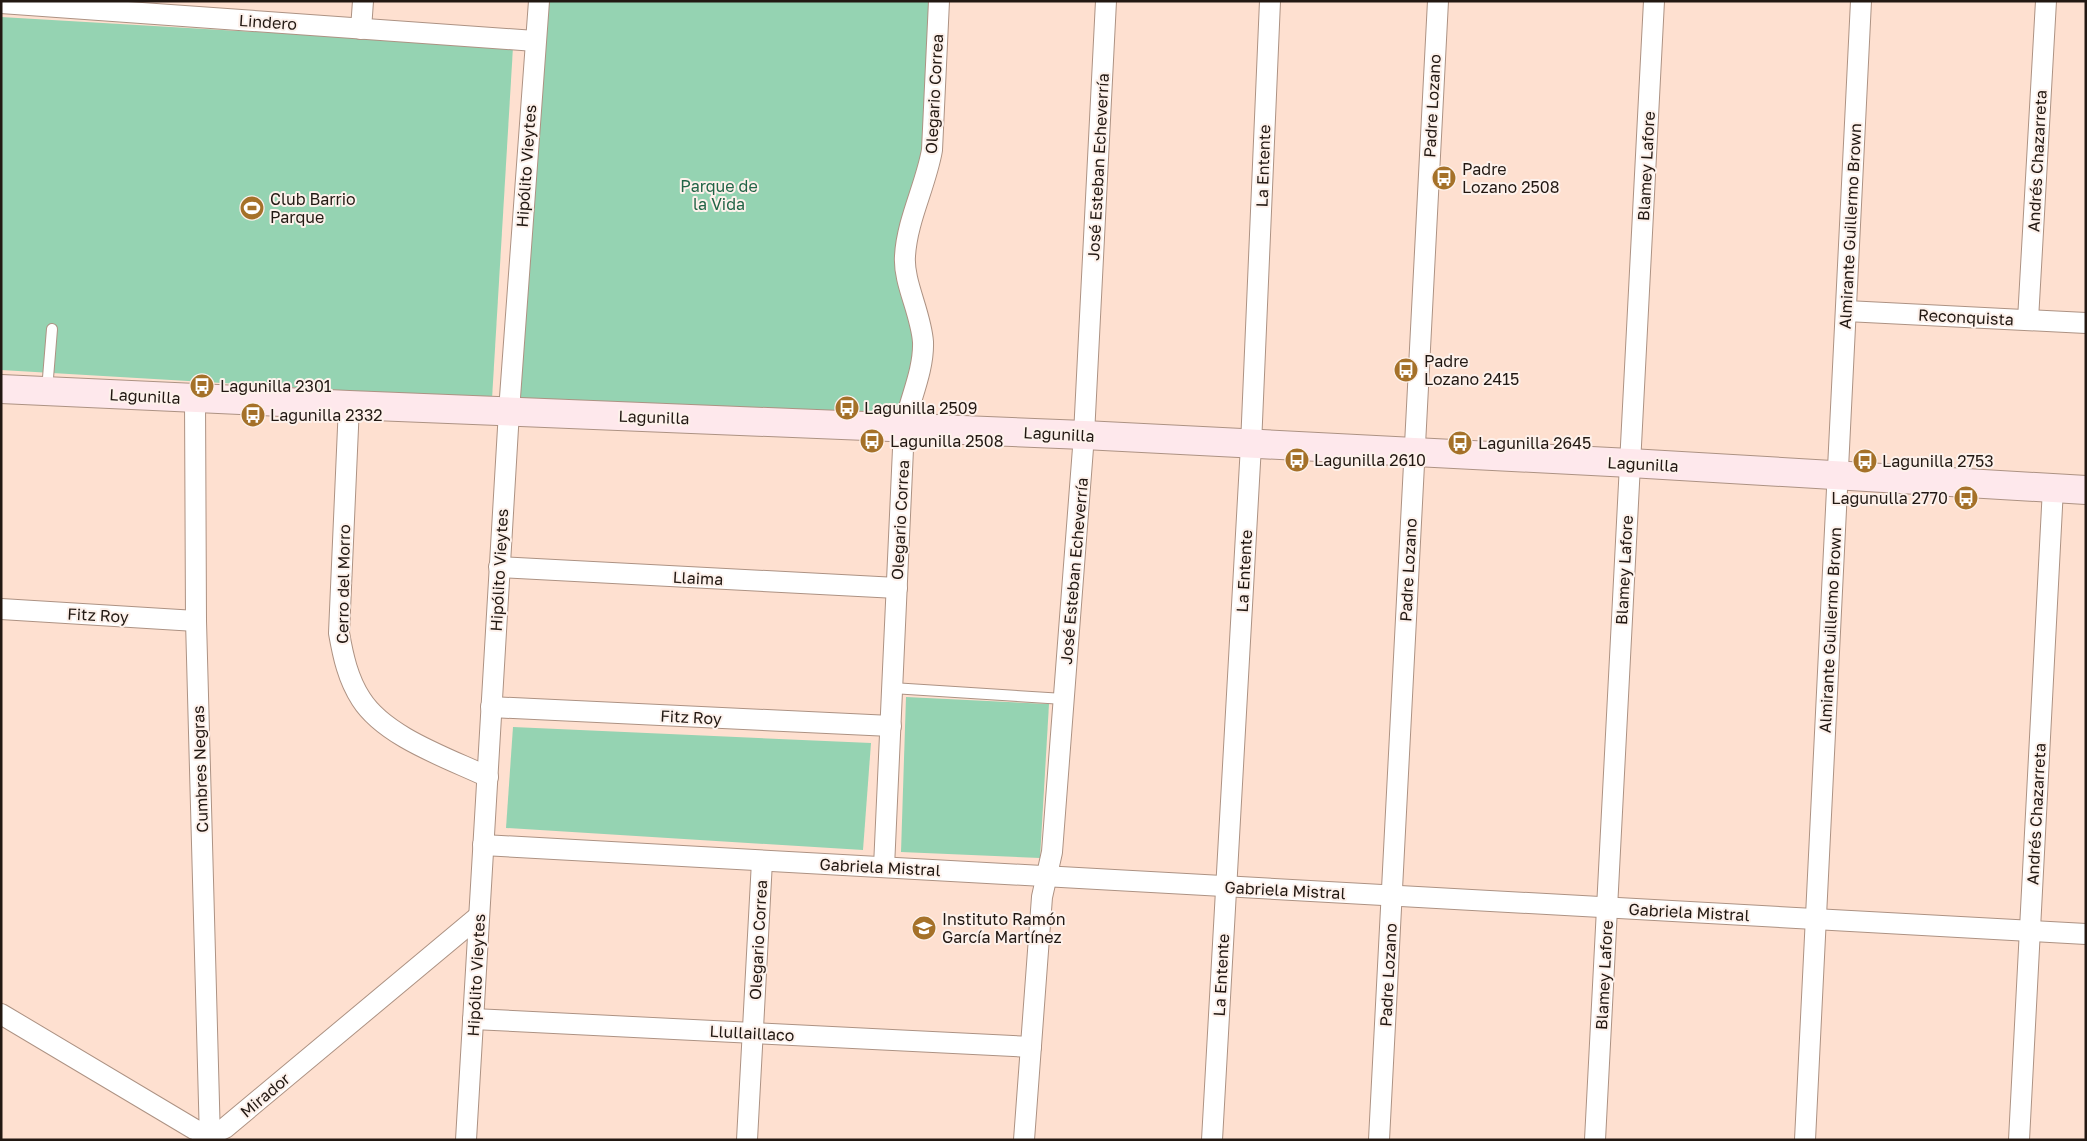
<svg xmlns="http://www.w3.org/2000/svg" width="2087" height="1141" font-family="'Golos Text',sans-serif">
  <rect width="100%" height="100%" fill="#fee0d0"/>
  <g fill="#95d3b2">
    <path d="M539,1H939L932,150L907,239L920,316L904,427L509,411Z"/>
    <path d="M1,17L513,47L492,399L1,370Z"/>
    <path d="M906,697L1049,704L1040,858L901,852Z"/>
    <path d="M513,727L871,743L863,850L506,828Z"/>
  </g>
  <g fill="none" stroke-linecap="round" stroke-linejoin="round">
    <defs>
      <g id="service">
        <path d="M47,390L52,329"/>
        <path d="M892,688L1064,699"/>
      </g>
      <g id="minor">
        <path d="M1,3L535,41"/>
        <path d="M361,29L363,1"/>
        <path d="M1846,311L2086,323"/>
        <path d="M2028,320L2046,1"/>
        <path d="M195,398L196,621L210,1140"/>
        <path d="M349,405L339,633C343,656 348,679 361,699C385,737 448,758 488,777"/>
        <path d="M499,567L897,588"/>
        <path d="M1,609L196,621"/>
        <path d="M491,707L891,726"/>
        <path d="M483,845L2086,934"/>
        <path d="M884,867L904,427C910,399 924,370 923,342C921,313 903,282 905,256C907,220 926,185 932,150L939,1"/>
        <path d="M1,1014L194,1129L210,1135L225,1128L479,916"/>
        <path d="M473,1019L1031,1047"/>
        <path d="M466,1140L509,411L539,1"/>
        <path d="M747,1140L762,861"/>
        <path d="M1024,1140L1042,897L1052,852L1084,435L1106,1"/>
        <path d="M1212,1140L1251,445L1270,1"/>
        <path d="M1379,1140L1438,1"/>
        <path d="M1595,1140L1654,1"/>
        <path d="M1805,1140L1861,1"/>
        <path d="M2019,1140L2053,488"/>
      </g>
      <path id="secondary" d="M1,389L349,405L1084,435L1630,463L2086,490"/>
    </defs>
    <use href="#service" stroke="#ad9283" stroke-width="12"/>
    <use href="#minor" stroke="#ad9283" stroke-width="22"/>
    <use href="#secondary" stroke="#ad9283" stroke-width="30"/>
    <use href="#service" stroke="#fff" stroke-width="10"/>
    <use href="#minor" stroke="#fff" stroke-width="20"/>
    <use href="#secondary" stroke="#fee8ec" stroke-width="28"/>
  </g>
  <defs>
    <symbol id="bus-disc" viewBox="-11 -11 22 22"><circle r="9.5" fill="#a57129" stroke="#fdf1eb"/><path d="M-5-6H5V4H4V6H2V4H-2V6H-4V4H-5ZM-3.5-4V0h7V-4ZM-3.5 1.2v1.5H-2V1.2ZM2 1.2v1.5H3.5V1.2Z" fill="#fff"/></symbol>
    <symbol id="stadium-disc" viewBox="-11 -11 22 22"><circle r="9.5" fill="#a57129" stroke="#fdf1eb"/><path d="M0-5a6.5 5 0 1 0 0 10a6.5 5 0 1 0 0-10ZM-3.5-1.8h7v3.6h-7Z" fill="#fff"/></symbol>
    <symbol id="school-disc" viewBox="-11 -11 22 22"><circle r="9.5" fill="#a57129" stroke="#fdf1eb"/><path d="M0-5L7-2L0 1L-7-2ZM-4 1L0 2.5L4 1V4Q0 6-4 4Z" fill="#fff"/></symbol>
  </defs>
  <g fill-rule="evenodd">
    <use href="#bus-disc" x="1430" y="164" width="28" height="28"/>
    <use href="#stadium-disc" x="238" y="194" width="28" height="28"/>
    <use href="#bus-disc" x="1392" y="356" width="28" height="28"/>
    <use href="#bus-disc" x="188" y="372" width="28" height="28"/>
    <use href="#bus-disc" x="833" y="394" width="28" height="28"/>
    <use href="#bus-disc" x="239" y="401" width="28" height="28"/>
    <use href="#bus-disc" x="858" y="427" width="28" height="28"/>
    <use href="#bus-disc" x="1446" y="429" width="28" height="28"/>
    <use href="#bus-disc" x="1283" y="446" width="28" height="28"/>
    <use href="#bus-disc" x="1851" y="447" width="28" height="28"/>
    <use href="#bus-disc" x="1952" y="484" width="28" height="28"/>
    <use href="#school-disc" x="910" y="914" width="28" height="28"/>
  </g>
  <g text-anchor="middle" stroke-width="4" stroke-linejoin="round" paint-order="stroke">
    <g font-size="16" fill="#221812" stroke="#fdf1eb">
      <text transform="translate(268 22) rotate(4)" y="6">Lindero</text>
      <text transform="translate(934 94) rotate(-87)" y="6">Olegario Correa</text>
      <text transform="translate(1432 106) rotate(-87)" y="6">Padre Lozano</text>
      <text transform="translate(2037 161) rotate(-87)" y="6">Andrés Chazarreta</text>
      <text transform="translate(526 166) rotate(-86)" y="6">Hipólito Vieytes</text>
      <text transform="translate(1263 166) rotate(-88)" y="6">La Entente</text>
      <text transform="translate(1646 166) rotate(-87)" y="6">Blamey Lafore</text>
      <text transform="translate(1098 167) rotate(-87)" y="6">José Esteban Echeverría</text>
      <text transform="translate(1850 226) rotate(-87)" y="6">Almirante Guillermo Brown</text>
      <text transform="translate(1966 317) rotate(3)" y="6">Reconquista</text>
      <text transform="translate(145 396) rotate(3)" y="6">Lagunilla</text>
      <text transform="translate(654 417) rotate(2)" y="6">Lagunilla</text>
      <text transform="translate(1059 434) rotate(3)" y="6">Lagunilla</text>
      <text transform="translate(1643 464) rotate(3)" y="6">Lagunilla</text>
      <text transform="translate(900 520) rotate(-87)" y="6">Olegario Correa</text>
      <text transform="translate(499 570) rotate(-87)" y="6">Hipólito Vieytes</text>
      <text transform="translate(1408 570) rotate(-87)" y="6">Padre Lozano</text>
      <text transform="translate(1624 570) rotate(-87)" y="6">Blamey Lafore</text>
      <text transform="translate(1074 571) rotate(-85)" y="6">José Esteban Echeverría</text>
      <text transform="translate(1244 571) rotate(-87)" y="6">La Entente</text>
      <text transform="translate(698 578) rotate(3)" y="6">Llaima</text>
      <text transform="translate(343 584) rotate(-89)" y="6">Cerro del Morro</text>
      <text transform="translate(98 615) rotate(3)" y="6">Fitz Roy</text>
      <text transform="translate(1830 630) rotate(-87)" y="6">Almirante Guillermo Brown</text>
      <text transform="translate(691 717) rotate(3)" y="6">Fitz Roy</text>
      <text transform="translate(200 769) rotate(-92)" y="6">Cumbres Negras</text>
      <text transform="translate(2036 814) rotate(-87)" y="6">Andrés Chazarreta</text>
      <text transform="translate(880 867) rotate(3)" y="6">Gabriela Mistral</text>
      <text transform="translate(1285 890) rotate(3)" y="6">Gabriela Mistral</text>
      <text transform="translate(1689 912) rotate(3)" y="6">Gabriela Mistral</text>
      <text transform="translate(758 940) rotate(-87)" y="6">Olegario Correa</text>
      <text transform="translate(476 975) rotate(-87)" y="6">Hipólito Vieytes</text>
      <text transform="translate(1221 975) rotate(-87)" y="6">La Entente</text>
      <text transform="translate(1388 975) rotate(-87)" y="6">Padre Lozano</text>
      <text transform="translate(1604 975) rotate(-87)" y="6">Blamey Lafore</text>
      <text transform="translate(752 1033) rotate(3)" y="6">Llullaillaco</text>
      <text transform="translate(265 1095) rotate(-40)" y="6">Mirador</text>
    </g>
    <g font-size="16" fill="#221812" stroke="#fdf1eb" text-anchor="start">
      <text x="1462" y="175">Padre<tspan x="1462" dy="18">Lozano 2508</tspan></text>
      <text x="270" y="205">Club Barrio<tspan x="270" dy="18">Parque</tspan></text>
      <text x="1424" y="367">Padre<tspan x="1424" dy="18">Lozano 2415</tspan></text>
      <text x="220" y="392">Lagunilla 2301</text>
      <text x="864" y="414">Lagunilla 2509</text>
      <text x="270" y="421">Lagunilla 2332</text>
      <text x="890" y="447">Lagunilla 2508</text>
      <text x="1478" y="449">Lagunilla 2645</text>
      <text x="1314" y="466">Lagunilla 2610</text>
      <text x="1882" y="467">Lagunilla 2753</text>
      <text x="1948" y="504" text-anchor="end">Lagunulla 2770</text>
      <text x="942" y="925">Instituto Ramón<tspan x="942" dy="18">García Martínez</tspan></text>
    </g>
    <g font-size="16" fill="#216446" stroke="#fdf1eb">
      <text x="719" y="192">Parque de<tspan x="719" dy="18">la Vida</tspan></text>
    </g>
  </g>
  <rect width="2087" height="1141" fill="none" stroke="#221812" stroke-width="5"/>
</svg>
